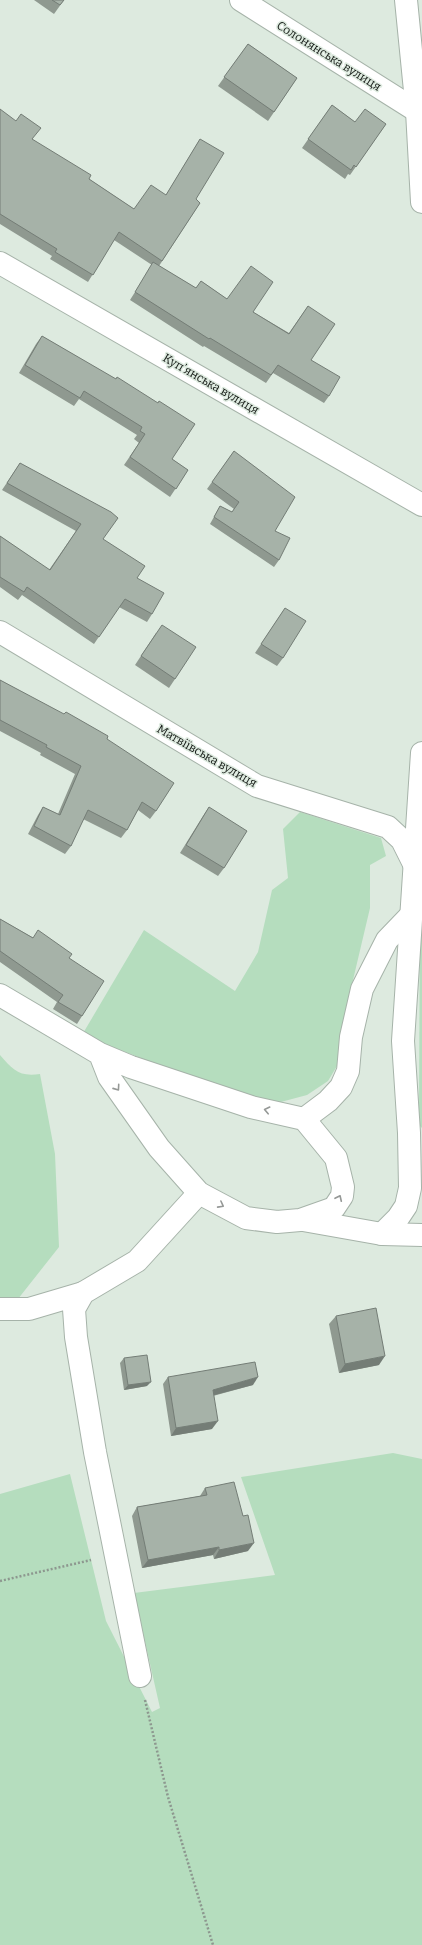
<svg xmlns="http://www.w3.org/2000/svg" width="422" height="1945" font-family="Bitter,serif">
  <rect width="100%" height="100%" fill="#ddeadf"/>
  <g fill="#b5ddbe">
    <path d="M300,812L381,838L386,856L370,865V908L353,980L337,1066L328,1081L307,1095L277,1103L223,1090L82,1035L144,930L235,991L258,952L272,890L288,878L283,829Z"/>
    <path d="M422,878V1128L419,1125L420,897Z"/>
    <path d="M0,1055C13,1070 19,1077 40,1074L55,1154L59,1247L14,1304H0Z"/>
    <path d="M393,1453L422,1459V1945H0V1494L70,1474L106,1621L152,1712L160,1708L134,1593L275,1575L241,1477Z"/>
  </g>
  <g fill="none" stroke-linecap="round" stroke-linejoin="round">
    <defs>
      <g id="street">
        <path d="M241,0L417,111"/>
        <path d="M406,0L417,111L422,202"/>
        <path d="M0,263L422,505"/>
        <path d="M0,632L257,786L388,827L402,840L414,864"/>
        <path d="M0,995L100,1054L131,1067L251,1107L304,1119L336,1158L343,1187L342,1196L334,1208L300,1220L277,1222L246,1218L199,1193L159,1148L109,1077L100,1054"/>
        <path d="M304,1119L328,1101L341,1087L348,1071L351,1037L362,989L387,940L411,915"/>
        <path d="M303,1220L382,1234L422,1235"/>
        <path d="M382,1234L398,1218L406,1206L410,1188L409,1133L403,1041L422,753"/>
        <path d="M0,1309H29L83,1293"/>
        <path d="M140,1676L95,1452L76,1337L74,1309L83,1293L137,1261L199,1193"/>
      </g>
    </defs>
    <use href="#street" stroke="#a6b3a9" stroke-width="24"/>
    <g stroke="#8d978f" stroke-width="2.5" stroke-dasharray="2 2" stroke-linecap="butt">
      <path d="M0,1581L91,1560"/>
      <path d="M145,1700L168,1797L213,1945"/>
    </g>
    <use href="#street" stroke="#fff" stroke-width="22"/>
  </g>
  <g fill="#8f9990">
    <path d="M34,0H64L54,14Z"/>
    <path d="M248,44L297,78L268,121L218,86Z"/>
    <path d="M332,105L355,122L386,124L350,175L348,174L345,179L302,148Z"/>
    <path d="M0,109L32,139L89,179L134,209L166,195L200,139L196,199L200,203L159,266L196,288L201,281L227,299L253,312L289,333L308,306L311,360L329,396L324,403L273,373L266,383L204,346L203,347L130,300L152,265L114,240L88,282L50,259L52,256L0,224Z"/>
    <path d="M42,336L115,379L172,459L188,470L170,497L124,465L139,443L134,439L137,435L79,399L74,406L19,373L36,344Z"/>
    <path d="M234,451L275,531L279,560L274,567L210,524L220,506L232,512L234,509L207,489Z"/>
    <path d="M20,463L103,539L137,578L152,614L147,622L119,607L94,644L22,595L18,600L0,587V536L49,570L76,531L2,490Z"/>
    <path d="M285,608L283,658L277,666L255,653Z"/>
    <path d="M156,633L175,679L169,688L135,665Z"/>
    <path d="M0,680L107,739L156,811L150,819L138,810L127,830L121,838L83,819L71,846L65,854L28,834L38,815L43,807L58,814L75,774L40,755L41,753L0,731Z"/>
    <path d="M209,807L224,868L218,876L180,853L203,816Z"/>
    <path d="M0,919L69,958L82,1016L77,1024L53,1009L57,1002L0,962Z"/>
    <path d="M336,1316L379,1365L339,1373L329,1324Z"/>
    <path d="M124,1358L147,1386L124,1390L120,1363Z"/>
    <path d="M168,1377L253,1385L213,1396L212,1429L171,1436L163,1384Z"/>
    <path d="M205,1488L248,1551L214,1559L213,1555L142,1568L132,1516L137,1507L200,1496Z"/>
  </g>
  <g fill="#747d76">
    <path d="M385,1356L379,1365L339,1373L345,1364Z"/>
    <path d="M258,1377L253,1385L207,1397L213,1390Z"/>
    <path d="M151,1382L147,1386L124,1390L128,1385Z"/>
    <path d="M218,1421L212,1429L171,1436L176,1428Z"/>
    <path d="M254,1543L248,1551L214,1559L219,1550Z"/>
    <path d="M219,1547L213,1555L142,1568L148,1560Z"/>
  </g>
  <g fill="#a6b2a8" stroke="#747d76">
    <path d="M52,0H64L60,5Z"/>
    <path d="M248,44L297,78L274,112L224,77Z"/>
    <path d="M332,105L355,122L365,109L386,124L356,167L354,165L351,170L308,139Z"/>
    <path d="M0,109L16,121L21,114L41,128L32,139L91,175L89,179L134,209L151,185L166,195L200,139L224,153L196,199L200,203L162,261L119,232L93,275L55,252L57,249L0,214Z"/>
    <path d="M153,262L196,288L201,281L227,299L251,266L273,282L253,312L289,334L308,306L335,324L311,360L340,377L329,396L278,365L271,375L210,338L209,339L135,292Z"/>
    <path d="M42,336L116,379L117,377L158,403L159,401L195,424L172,459L188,470L176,489L130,457L145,434L140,431L142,427L84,391L80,398L25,365Z"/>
    <path d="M234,451L295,497L275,531L290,538L279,560L214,517L220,506L232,512L239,502L212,482Z"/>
    <path d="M20,463L111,512L118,518L103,539L145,566L137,578L164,593L152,614L125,599L99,637L27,587L24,592L0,577V536L50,570L81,524L7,483Z"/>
    <path d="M285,608L306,621L283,658L261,644Z"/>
    <path d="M162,625L196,647L175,679L141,656Z"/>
    <path d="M0,680L64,714L66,712L108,736L107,739L174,783L156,811L142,802L127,830L88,810L71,846L34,826L43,807L60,815L81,766L46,747L47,745L0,720Z"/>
    <path d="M209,807L247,831L224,868L186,845Z"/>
    <path d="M0,919L33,938L38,930L72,954L69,958L104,981L82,1016L58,1002L63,995L0,951Z"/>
    <path d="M376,1308L385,1356L345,1364L336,1316Z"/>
    <path d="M147,1355L151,1382L128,1385L124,1358Z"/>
    <path d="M255,1362L258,1377L213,1390L218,1421L176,1428L168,1377Z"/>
    <path d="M234,1482L243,1516L248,1515L254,1543L219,1550V1547L148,1560L137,1507L207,1495L205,1488Z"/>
  </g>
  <defs><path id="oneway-chevron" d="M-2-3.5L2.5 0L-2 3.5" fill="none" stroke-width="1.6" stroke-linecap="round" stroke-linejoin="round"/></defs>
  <g stroke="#959896">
    <use href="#oneway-chevron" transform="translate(117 1088) rotate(55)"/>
    <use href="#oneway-chevron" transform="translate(267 1110) rotate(-167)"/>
    <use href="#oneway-chevron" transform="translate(339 1198) rotate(-65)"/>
    <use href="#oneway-chevron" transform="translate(221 1205) rotate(28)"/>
  </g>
  <g text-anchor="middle" stroke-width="3" stroke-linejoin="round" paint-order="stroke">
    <g font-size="12" fill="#141915" stroke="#ddeadf">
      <text transform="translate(329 56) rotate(32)" y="4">Солонянська вулиця</text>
      <text transform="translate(211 384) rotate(30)" y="4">Купʼянська вулиця</text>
      <text transform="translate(207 756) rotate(30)" y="4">Матвіївська вулиця</text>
    </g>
  </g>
</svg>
